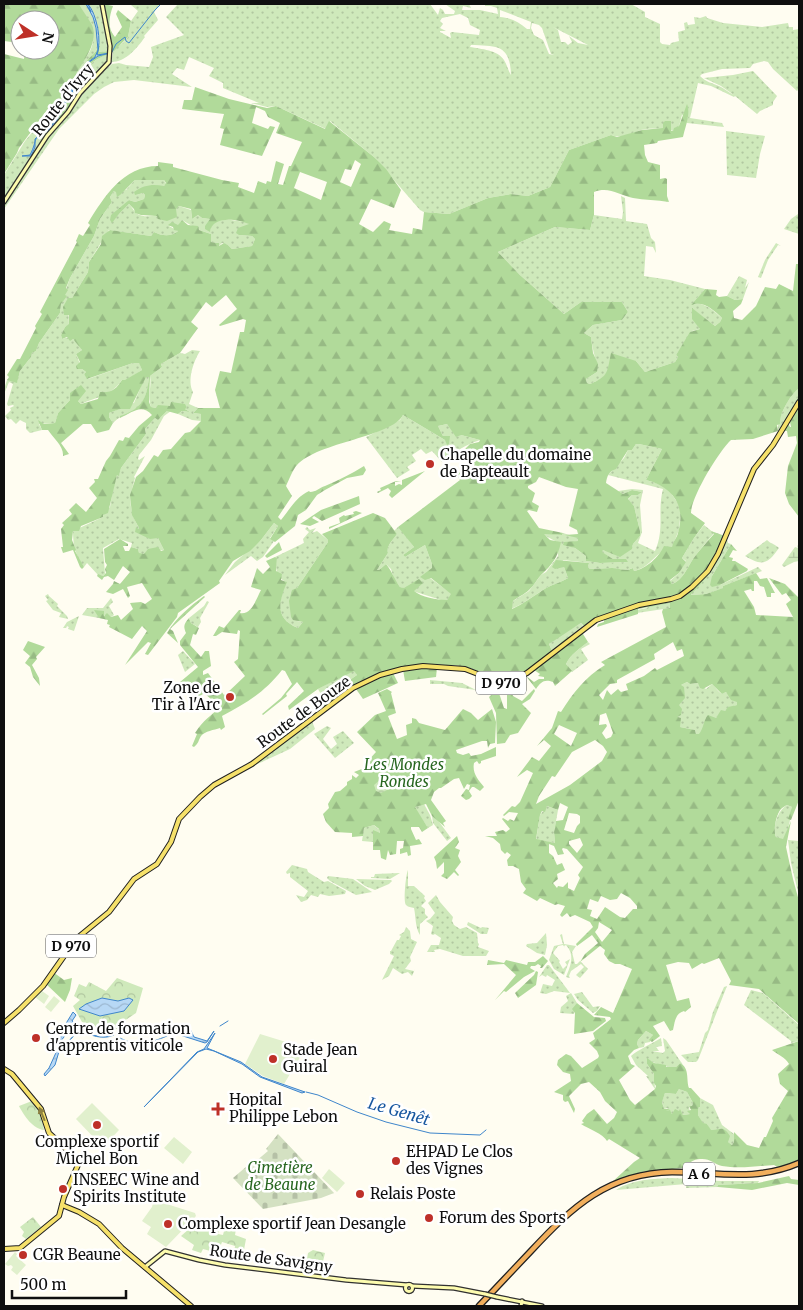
<svg xmlns="http://www.w3.org/2000/svg" width="803" height="1310" font-family="Merriweather,serif">
  <defs>
    <pattern id="grass-dots" width="8" height="8" patternUnits="userSpaceOnUse" patternTransform="scale(1.25)"><rect width="8" height="8" fill="#cfe9bb"/><path d="M2 2h.1M6 6h.1" fill="none" stroke="#b1c7a0" stroke-width="1.8" stroke-linecap="round"/></pattern>
    <pattern id="forest-firs" width="22" height="20" patternUnits="userSpaceOnUse" patternTransform="scale(1.25)"><rect width="22" height="20" fill="#b1da9a"/><path d="M5 1l3.5 6h-7zM16 11l3.5 6h-7z" fill="#97ba84"/></pattern>
    <pattern id="wetland-marsh" width="20" height="14" patternUnits="userSpaceOnUse" patternTransform="scale(1.25)"><rect width="20" height="14" fill="#cfe9bb"/><path d="M1 5h8M5 5V1M11 12h8M15 12V8" fill="none" stroke="#b1c7a0"/></pattern>
    <pattern id="cemetery-stones" width="16" height="16" patternUnits="userSpaceOnUse" patternTransform="scale(1.25)"><rect width="16" height="16" fill="#d4e1c2"/><path d="M2 7V4a2 2 0 0 1 4 0v3zM10 15v-3a2 2 0 0 1 4 0v3z" fill="#b5c0a6"/></pattern>
    <pattern id="park-crowns" width="20" height="18" patternUnits="userSpaceOnUse" patternTransform="scale(1.25)"><rect width="20" height="18" fill="#cfe9bb"/><path d="M2 6a3 3 0 1 1 6 0M12 15a3 3 0 1 1 6 0" fill="none" stroke="#b1c7a0"/></pattern>
    <pattern id="water-waves" width="16" height="10" patternUnits="userSpaceOnUse" patternTransform="scale(1.25)"><rect width="16" height="10" fill="#b7d8f5"/><path d="M0 5q4-4 8 0t8 0" fill="none" stroke="#9cb8d1"/></pattern>
  </defs>
  <rect width="100%" height="100%" fill="#fffdf1"/>
  <g fill="url(#grass-dots)" fill-rule="evenodd">
    <path d="M79,4H86L93,17L96,29L95,18L89,4H100L110,51L99,52L100,46H98C96,54 82,68 77,74C78,68 86,58 90,51C99,33 87,19 79,4Z"/>
    <path d="M132,4H160L154,12L158,20L144,36L145,37C137,48 126,62 111,62L114,49L123,43L128,37L131,21L138,11L131,5Z"/>
    <path d="M178,4H430L438,15L440,8L443,10L445,14H454L455,11L445,4H469L471,8L463,6L462,10H480L498,14L497,8L491,6H485V4H631L645,12V17L660,24V42L662,44L670,45L671,43L679,41L678,32L685,30L684,23L687,22L688,25L695,24L694,17L700,18L706,16L707,18L723,23L762,27L788,23L789,27H793V30L799,29V89L797,91L773,69L768,62L764,61L753,64L750,68L722,69L702,74L700,76C706,82 712,83 719,86C724,88 729,93 734,95L721,86L704,78L733,75L753,71L777,96L773,102V105L760,111L757,114L735,96L734,97L711,86L698,83L690,118L722,123L724,127L687,123L686,122L688,117L682,115L679,126L673,131C663,128 652,128 641,130C632,133 620,139 611,135L569,150L550,187L528,196L511,194L488,198L449,214L424,212L420,210L374,157L330,121L326,129L276,106L267,107L251,103H259L223,88V83L209,76L214,68L189,57L184,70L177,68L172,74L192,87L134,80L114,82L104,87L94,94L59,129L4,209L6,201L47,140L70,113L83,93L106,69L112,64L119,63L126,65L149,67L153,57L151,47L184,35L166,17ZM500,10L531,22L530,29H527C518,22 512,18 500,17ZM460,14L468,18L470,25L480,30L479,35L452,32L450,33L451,38L440,32V31H446L440,28L443,24L440,21L442,18ZM532,23L539,25L542,28L551,54L554,55L549,54L543,40L534,35L531,28ZM553,27L588,45L578,43L569,36L572,42L568,45L565,42H561L558,30ZM471,45C498,46 510,45 511,75C508,70 507,65 504,60C498,50 481,49 470,47Z"/>
    <path d="M110,54L108,63L81,89L73,102L68,100C72,96 73,91 76,86C84,69 92,59 110,54Z"/>
    <path d="M49,112L57,118L53,123L55,124L4,200V175L25,141Z"/>
    <path d="M726,131L765,136L760,154L756,178L727,175Z"/>
    <path d="M142,179L164,180L166,184L164,186L135,195L143,193L145,195L144,199L135,202L129,200L118,215L129,204C132,207 134,211 136,213C146,221 171,213 179,206L191,210L192,219L198,215L202,218L210,219V231C212,214 234,221 246,222L250,224L239,235L252,236L255,239L252,246L232,249L228,245L222,243L219,246V243L211,242V234L199,230L182,220L178,226H169L178,231C171,237 162,236 154,232L151,236L109,230L89,262L88,272L72,298H68L69,325L65,327L61,335L62,339C72,335 77,342 82,350L76,354L82,369L86,372L84,374L88,379L133,363L139,362L142,370L125,381L122,380C111,396 97,397 81,404L78,401L70,400L58,413L55,423L39,424L42,430L30,433L26,429V423L20,420L16,424L11,419L8,420L5,416L11,410L10,408L14,406L13,405L8,406L7,404L13,384L9,382L4,394V389L7,380L17,382L20,371L31,357L32,353L36,351L39,343L60,313L61,304L70,278L94,236L100,219L112,202L110,197L114,191L126,190L135,180Z"/>
    <path d="M621,196L625,198L626,221L647,224L651,238L655,242L656,253L653,247L646,246L644,276L670,280L705,289L692,304C704,301 714,311 722,318L720,322L715,326L692,309L700,329L692,331L676,355L678,357L675,362L645,372L636,361L607,373L601,379L590,384L587,383L586,379L597,372C597,360 592,350 591,337L584,333L593,325L622,320L628,312L622,302H581L564,314L520,275L498,252L555,227L590,230L594,215L622,219L623,212Z"/>
    <path d="M798,214L799,234L784,229L791,219Z"/>
    <path d="M776,243L781,246L778,245L768,260L761,278L758,277L765,260Z"/>
    <path d="M739,276L747,280L745,288L749,282L743,299L735,300L727,296Z"/>
    <path d="M192,350L200,351C193,362 187,381 193,392L189,404L198,408L193,413L201,414V421L192,420L178,414L182,411L190,412L185,409L187,407L162,406L156,408L151,407C147,397 152,386 150,376L162,367L161,364L180,353L185,354Z"/>
    <path d="M149,376C148,392 145,405 129,413C123,416 119,417 113,423L109,417V413L134,403L145,377Z"/>
    <path d="M799,388V400L778,431C776,420 790,394 799,388Z"/>
    <path d="M167,411H171L164,416L151,440L139,455L138,459L139,460L145,456L134,477L135,478C129,498 128,509 139,528L136,532L158,538L164,550L147,551L144,555L139,554L138,549L131,547L132,543L119,539L103,548L105,574L103,576L98,575L87,563L84,567C75,555 73,544 73,531L103,517V515L110,507L113,488L117,475H119L121,468L146,434L145,429L155,418L158,420Z"/>
    <path d="M403,415L445,440L438,426L447,424L461,435L480,440C465,445 454,452 442,462L432,451L426,454L421,449L412,455L416,461L407,467L410,470L397,478L366,437L400,420Z"/>
    <path d="M636,444H639L662,449L646,480L659,484L669,490L681,508L679,530L672,547C657,550 650,568 634,571L633,568C624,572 619,568 611,568C604,568 597,569 590,569L588,567L589,563L563,560L561,567H564L568,578C560,583 550,585 543,590C532,597 523,604 511,609L513,601L529,591L541,575L546,572L558,556L557,542L544,535V533L562,535L563,533L579,538L578,541L564,544L575,548L586,556V561L600,563L628,562L613,559L601,552L603,550L624,554L633,546V544L640,536V531L634,506L628,500L632,495H638L642,492L632,490L623,494L618,491L632,489L643,490L640,505L642,532L638,543L655,551C665,528 657,512 663,489L608,475L624,458L628,450H632Z"/>
    <path d="M274,523L278,526L270,538L274,541L263,557L257,561L251,556L225,575L235,562L261,540Z"/>
    <path d="M704,525L714,533C707,542 699,550 693,559C687,568 683,580 672,584L670,581L679,573L686,561L682,558L694,538Z"/>
    <path d="M307,527L310,530L316,528L312,533L317,531L328,540V542L297,588V621L303,622L298,628C274,618 279,602 286,582C276,577 275,569 277,558L275,557L304,543L303,539L309,532L305,529Z"/>
    <path d="M398,527L400,528L414,547L403,555L405,557L425,545L432,564V569L421,578H430L452,594L447,600H441L400,587L394,579L391,569L386,564L379,570H377L388,553C386,546 393,540 397,534L394,531Z"/>
    <path d="M727,539L728,543L731,544L712,576V580L720,585L758,567L762,571L723,586L724,588L706,594L691,595L690,594C707,580 718,560 727,539Z"/>
    <path d="M767,540C771,544 775,544 779,548C767,565 762,566 745,556Z"/>
    <path d="M48,594L49,596L58,604L57,606L67,616L68,619L59,617L61,613L53,610L46,601L48,600L45,596Z"/>
    <path d="M111,598L113,602L109,606L114,615L111,617L103,615L104,611L99,615V618L82,615L87,608H103Z"/>
    <path d="M207,601L209,602L200,618L201,622L198,627L191,623L189,618L204,606Z"/>
    <path d="M670,603V608L637,613V610L647,608L649,606Z"/>
    <path d="M79,616L74,631L68,629L69,627L67,626L66,628H63L67,622Z"/>
    <path d="M581,623L583,626L552,651L549,644L558,637Z"/>
    <path d="M588,642L590,644L581,649L588,660L572,672L566,664C571,654 579,649 588,642Z"/>
    <path d="M183,651L195,664L185,672L178,655Z"/>
    <path d="M354,670L357,675L328,695V697L321,701L320,699L323,698L318,689Z"/>
    <path d="M430,680L462,683L476,690L448,686L444,684H430Z"/>
    <path d="M687,682L690,684L698,683L706,689L712,684C716,687 717,691 722,694L726,692L733,700L737,701V705C727,707 706,725 700,734H696L695,730L680,727L677,717L681,685Z"/>
    <path d="M312,721L315,729L290,749L251,767L250,766Z"/>
    <path d="M327,726L331,728L323,739L331,749L337,744L333,737L343,731L354,743L335,758L314,734Z"/>
    <path d="M424,804L430,815L433,825L428,828L414,807Z"/>
    <path d="M787,805L792,807C791,816 789,830 783,840L776,837C772,827 778,810 787,805Z"/>
    <path d="M547,806L558,810L554,832L555,843L536,840L540,815Z"/>
    <path d="M432,816L437,819L451,838L447,841L433,823Z"/>
    <path d="M374,825L378,829H379L380,834L373,831V842L362,841L364,828Z"/>
    <path d="M788,840L799,841V896L791,863Z"/>
    <path d="M292,865L307,869L308,872L324,882L328,881L346,891L345,894L329,896L320,894L318,897L311,895L307,900L301,902L296,895L304,897L308,891L290,877V873L287,874L286,872Z"/>
    <path d="M408,870V886H414L425,896L424,898L426,901L421,906L425,909V914L428,917L420,924V935C415,927 416,917 414,908C411,907 408,907 406,905C403,901 406,874 408,870Z"/>
    <path d="M400,873L390,879L371,878V877H374L375,874Z"/>
    <path d="M328,876L353,879L372,892L356,895L330,881L327,878Z"/>
    <path d="M356,879L391,880L392,881L389,884L375,890L365,886Z"/>
    <path d="M436,895L440,902L453,917L452,921L454,925L460,929L466,927L477,933L478,943L479,944L478,947L489,951L486,956H463L440,949L434,950L435,952H427L431,945H439L441,938L435,934L433,935L431,934L433,926L426,921L430,919L435,913L428,903Z"/>
    <path d="M468,922L481,928L482,927L489,928L487,934H481L467,925Z"/>
    <path d="M406,927L410,931L411,939L417,942L410,957L411,961L405,969L414,971L415,969L412,976L408,972L402,974L393,968L389,976L382,980L394,956L390,954V951H391L397,940H399L401,936L399,935L404,932Z"/>
    <path d="M546,933L547,945L545,955L537,953L526,946L527,944L537,943Z"/>
    <path d="M562,934L564,944L576,946L572,952L575,964H577L580,961L588,969L580,978L576,975L584,967L581,964L571,971L569,976L570,978L566,977C571,965 575,955 566,945L564,946L565,948L563,945L558,946L553,953L560,961L559,962L563,969L567,965L565,962L570,959L564,975L554,969L549,960L554,946L563,944L560,935Z"/>
    <path d="M547,965H549L570,993L554,991L546,994L540,993L543,984L552,986L555,980L547,975L546,977L542,975L539,977Z"/>
    <path d="M727,986L698,1060L696,1062H688L681,1055L699,1052L705,1033L708,1030L713,1012L724,987Z"/>
    <path d="M751,990L763,993L799,1025V1041L791,1043V1041L744,1005Z"/>
    <path d="M582,992L593,1007L600,1006L597,1011L593,1013L578,1000L574,994Z"/>
    <path d="M571,993L577,1003L574,1014L560,1013L561,1007L568,1001L566,996Z"/>
    <path d="M646,1031L653,1035L650,1042L645,1043L644,1047L639,1048L637,1044L638,1040Z"/>
    <path d="M661,1038L662,1046L656,1047L659,1051H652L663,1053L665,1051L663,1038L666,1040L683,1065L680,1063L676,1067C666,1068 656,1064 647,1059V1064L654,1074L655,1089L646,1076H648L636,1065L631,1056C636,1051 653,1043 661,1038Z"/>
    <path d="M679,1089L687,1092L693,1103L692,1106H689L690,1114L683,1115L681,1112L672,1114L670,1111H666L668,1108L664,1109L662,1101L665,1093L676,1094Z"/>
    <path d="M700,1098L713,1105L722,1125L734,1134V1142L732,1145L710,1130L707,1124H703L698,1115V1108L700,1107Z"/>
    <path d="M672,1178L721,1181H759L758,1183L718,1185V1187L686,1188V1184L616,1190C632,1179 653,1179 672,1178Z"/>
  </g>
  <g fill="url(#forest-firs)" fill-rule="evenodd">
    <path d="M4,4H79C83,11 88,18 92,25C99,41 84,61 76,74C81,70 82,66 86,62C91,55 96,54 98,46H100L99,52L110,51V54C89,60 83,71 74,89C72,93 72,96 69,100L73,102L55,124L53,123L58,114L50,107L47,110L19,148L17,153L4,174V54L24,59L25,50H50V20H20V43L4,41Z"/>
    <path d="M103,4L113,6C109,17 107,28 115,37L122,27L116,14L118,10L131,21L128,37L112,53L111,39Z"/>
    <path d="M195,87L229,99L267,108L276,106L325,129L329,121L374,157L386,169L401,190L394,208L371,199L359,224L373,232L384,221L391,224L389,230L412,234L413,228L422,230L424,212L449,214L488,198L511,194L528,196L550,187L569,150L611,135L617,137L642,130L663,128V123L665,121H671V131H673L674,128L679,126L687,104C691,114 685,127 683,137L658,141L657,143L644,145L645,155L648,162L660,165V179L665,178L667,179V196L669,202C657,200 644,200 633,198C619,195 609,186 594,192V215L590,230L555,227L498,252L520,275L564,314L581,302H622L628,312L622,320L593,325L584,333L591,337L593,353L598,364L597,372L586,379L587,383L590,384C609,376 607,372 611,353L636,361L645,372L675,362L678,357L676,355L690,332L700,329L692,319V308L715,326L720,322L722,318C714,310 703,300 691,305L705,289L717,290L716,295L719,297L727,296L735,300L743,299L741,304L733,311L734,318L742,320L756,306L765,287L776,289L779,284L793,291L796,264H799V388C791,394 779,414 780,424L777,425L778,431L753,439L731,440C719,451 691,497 691,513L705,523L694,538L682,558L686,562L679,573L670,580L672,584C683,580 687,568 693,559C699,550 707,542 714,534L711,531L725,536C712,561 698,592 667,599C660,601 652,601 645,603C636,604 627,607 619,610C606,614 594,617 584,626L581,623L549,644L552,651L565,639L573,635C556,649 524,681 502,682C490,677 478,670 466,667C437,661 394,667 367,679C352,686 338,697 325,707L321,701L328,697V695L357,675L354,671L318,689L289,710L288,706L304,691L297,682L286,694L287,696L263,715L262,714L281,698L292,684L285,671L282,670C264,693 246,703 222,716L225,727L221,730L220,728C214,730 205,731 201,736C198,741 199,743 194,747L192,746L197,734L195,733C204,719 210,717 220,707L204,693L194,701L188,695H186L182,691L179,692L174,687L198,667L180,645V641L186,633C183,626 184,624 189,618L191,623L199,628L196,635L193,634L190,645L201,657L205,651H209L211,666L203,671V675L208,673L224,695L226,694L245,676L234,662L238,659L240,631L238,630L237,634L222,632L216,636H213L219,626L224,628L239,610H241L240,613C252,615 256,599 261,590L251,587L257,568L263,574L270,567L266,561L275,557L277,558L276,571L282,574L281,580L287,582C279,602 274,618 298,628L303,622L293,620L291,617L289,601L292,590L297,588L328,542V540L322,534L373,513L385,518L397,534C393,540 386,546 388,553L377,570H379L386,564C392,571 394,579 400,587L404,588L419,579L423,583L414,591C421,597 437,600 447,600L451,594L431,578L425,580L420,577L432,568V564L425,545L405,557L403,555L414,547L398,527L460,480L457,475L471,462L476,460L461,453L470,444L479,442L480,440L461,435L456,437L447,424L438,426L443,436H450L449,444L447,445L445,440L403,415C392,437 318,442 297,465C293,469 289,480 286,486L292,496L278,517L281,520C290,509 296,497 309,491L310,492C316,492 319,488 325,486C339,480 351,474 364,466L366,470L363,475L347,478L325,490L317,495L306,510L298,515L295,526L275,542L270,539L278,526L274,523L261,540L250,551L233,561L219,581L220,583L178,613L177,617L148,655L145,654L151,643L148,642L125,665L147,631L142,626L132,639L109,627L110,625L107,624L108,620L99,618L94,610L104,611V616L107,613L111,617L118,615L121,620L133,609L130,603L141,602L145,604L152,599L142,583L127,587L130,596L128,598L123,589L113,594L106,592L113,584L114,581L120,584L130,572L123,566L114,580L108,576L104,577L102,580L97,576L98,574L103,576L106,573L105,569L107,565L105,562L104,549L120,539L128,544V546H123L125,551H129L131,547L138,549L139,553L144,554L148,549L158,547L161,551L164,550L158,538L150,539L135,532L136,527L138,529L139,528L132,515L130,495L136,477L143,471L154,455L158,457L163,450L171,449L185,433L190,432L201,421V414L193,413L198,408H220L215,390L220,371L231,373L240,332H244L246,320L243,319L220,326L219,325L237,309L226,295L212,307L206,302L191,322L198,328L180,353L161,364L162,367L150,376L149,402L151,407L156,408L158,405L170,406L171,402L185,404L187,408L185,409L190,412L182,411L178,414L167,411L158,420L155,418L145,429L146,434L121,468L119,476L117,475L108,513L103,515V517L81,526L79,531H73L72,540L76,550L75,551L84,567L82,569L80,567L73,550L63,553L61,547H63L61,529L64,525L62,523L72,514L69,510L76,503L86,512L97,498L89,488L95,482L94,479H98L106,461L110,456L119,440L123,441L125,437L129,438L139,426L152,415C141,403 132,413 120,418V416C142,409 147,398 149,377H146L130,409H120L109,413V417L113,423L109,430L97,433L91,424H83L61,443L69,454L63,456C64,446 53,438 48,430H42L38,420L44,424L55,423L58,413L70,400V393L81,385L86,391L78,401L81,404L98,399L100,392C112,393 116,389 122,380H125L142,370L139,363H133L87,379L84,374L86,372L82,369H77L76,366L80,362L76,354L82,350L73,339L70,341L67,337L62,339L61,335L65,327L69,324V315H64L63,307L68,298H72L88,272L89,262L101,244L102,236L110,230L151,236L154,232C162,236 171,237 178,231L174,230L173,227L168,225L172,222L178,225L182,220L188,225L198,226L199,230L211,234V242L219,243V246L224,243L228,245L232,249L252,246L255,239L252,236L239,235L236,233L238,228L249,224C238,219 212,215 210,232L205,229V226L210,219L202,218L198,215L192,219L191,209L179,206L176,209L177,217L167,221L158,219L157,216L141,215L135,213L134,209L129,204L118,215L112,223L110,220L111,215L129,200L135,202L144,199L145,195L143,193L135,195L134,192C144,185 152,184 164,186L166,183L164,180H135L120,195L117,197L116,192L114,191L110,197L112,202L100,219L94,236L70,278L66,288L68,290L65,295L67,296L61,304L60,313L39,343L36,351L32,353L31,357L20,371L17,383L7,380L9,377L7,375L17,359H20L36,328L35,326L42,314L40,312L77,242L76,241L79,234L83,236L90,225L88,223C104,197 123,166 158,166V162L173,164V167L222,180L239,183L238,187L254,193L258,181L266,184L267,181L271,182L276,161L284,164L278,184L283,185L289,166H291L302,142L276,133L280,123L268,117L265,111L256,107L252,123L268,129L270,126L275,127L262,156L220,145L224,129L220,128L224,114L182,109L184,100H192ZM355,160L361,164L351,187L340,182L345,169L351,170ZM300,172L327,182L321,200L294,188ZM636,444H639L662,449L646,480C673,487 686,505 678,533C677,538 673,541 672,547L664,546C659,557 646,569 634,571L633,568C625,572 620,568 612,568C604,568 597,569 590,569L588,567L589,563L556,560L552,567L555,569L564,567L568,578C560,583 550,585 543,590C532,597 523,604 512,609L513,601C518,597 525,594 529,590C534,586 537,579 541,575C552,565 558,557 561,542L550,540L544,534L562,535L563,533L539,528L527,511L529,510L537,512L539,506L532,502L535,493L528,488V486L536,482L539,477L566,487L578,489L569,526L577,530L578,534L565,535L578,538V541L564,542L563,545L575,548L586,556V561L600,563L628,562L626,559H613L602,552L603,550L620,557L632,549L633,544L640,536V531L634,506L628,499L632,495H638L642,492L632,490L623,494L606,483C607,476 609,471 616,469L628,450H632Z"/>
    <path d="M799,405V517L789,504L785,493L788,466L797,443L796,436L788,437L787,431H783L788,423L790,427H791L790,422Z"/>
    <path d="M425,471L392,498L389,495L391,491L388,488L378,493L377,492L381,490L380,488L396,481H401L395,482V486L399,484L402,485V480Z"/>
    <path d="M359,496L360,504L322,521L314,516L312,518L319,522L310,526L300,524L321,510Z"/>
    <path d="M356,511L362,513L329,529V527L340,523L339,518L344,515L345,516L354,514L353,512Z"/>
    <path d="M726,539C723,558 705,581 691,594V595L706,594L723,588V586L756,573L760,579L767,578L775,593H771V597H767L764,587L760,586L757,581H754V591H752L751,589L744,591L754,607L756,615L793,617L786,604L791,600L786,593L782,595L769,578L785,584L799,598V800L791,820L788,819L792,807L787,805C785,806 783,807 781,809C776,815 773,830 776,837L783,839L791,821L786,847L793,879L799,901V1024L759,989L729,985L731,981L719,958L704,964L702,963L692,969L689,963L678,962L666,965L677,1001L689,998L691,1007L685,1012L684,1011C675,1014 675,1021 673,1030L670,1031L664,1021L653,1026L660,1036L652,1042L649,1040L653,1035L646,1031L638,1040L637,1044L639,1048L634,1050L628,1056L631,1064L635,1066L619,1080L630,1100L635,1105L655,1089L656,1086L654,1083V1074L647,1064V1058L654,1063L666,1065V1067H676L680,1063C690,1068 686,1080 689,1088H691L700,1098V1107L698,1108V1115L703,1123L707,1124L711,1130C720,1131 722,1124 730,1136L728,1142L732,1145L734,1142V1132L747,1145L759,1148L764,1137H766L773,1121L772,1118L788,1091L780,1084L778,1074L789,1064C785,1057 778,1055 772,1050L799,1041V1161C792,1164 782,1170 774,1165C757,1166 739,1169 722,1166C714,1164 710,1158 700,1159C694,1159 687,1164 683,1168L641,1172L611,1183L634,1162L640,1158L609,1139L607,1141C603,1134 589,1129 581,1124L584,1123L582,1121L587,1114L594,1109L607,1124L614,1118L617,1112L605,1101L600,1092L589,1082L581,1084L569,1096L575,1109L574,1113L568,1101L565,1102L563,1100V1095L554,1092L571,1081L570,1074L563,1072L557,1065L558,1060L566,1054L571,1056L582,1068L598,1058L599,1056L597,1051L589,1043L595,1039L593,1033L611,1019L610,1017L594,1015L601,1007L613,1013L632,969L620,964H615L609,961L604,954L605,950L600,946L580,962L585,954L598,943L592,935L577,946L576,944L593,927L590,922L575,915L570,917L567,913L562,917L560,915L565,906L558,904L555,905L540,898L537,901L523,893L526,889L521,882L519,869L513,866H508L507,860L511,855L507,852L505,854L501,850L500,844L493,838L485,836H497L495,832L503,830L506,832L510,829L502,819L503,818L508,821L510,819L514,821L518,813L509,812L504,816L503,815L512,806L515,807L520,802L533,773L527,770L517,777L532,757L539,761L551,746L544,740L537,746L552,728L558,711L561,712C573,693 585,677 605,665L601,662L666,627L662,612L663,609L670,608V603L638,609V614L597,627L598,624L604,622V620H600L629,609L670,601L686,594L705,576ZM673,642L677,651L682,649L684,656L657,670L655,668L644,676L626,684L628,690L621,692L618,689L611,695L607,690L603,700L599,695L610,684L617,683V680L655,659L654,654ZM687,682L690,684L698,683L700,688L703,689L712,684L722,694L726,692L731,700L737,702V705L728,707L725,711L721,710L716,718L708,715C703,721 704,728 699,734H696L695,730L680,727L681,718L677,717L681,715L682,709L679,705L685,698L684,687L681,685ZM606,713L613,733L611,737L606,739L602,733L607,726L606,724L599,725L600,715ZM559,725L577,733L571,746L554,734ZM595,740L603,746L607,752L602,761L570,785L536,804L539,796L552,776L555,777L572,752ZM560,803L568,807L563,820L556,821L554,832L555,843L536,839L540,815L542,811L545,812L547,806L558,810ZM569,813L577,814L580,816V823L577,826L574,833L564,830ZM580,838L583,845L577,853L569,844V841ZM549,844L554,846L558,855L564,854L562,849L563,848L567,849L583,867L578,875L580,878L574,891L568,888V882L563,887L558,886L557,888L553,883L558,879L557,874L565,870L562,863L557,865L553,856L549,853ZM621,893L630,898L637,906V909H633L625,918L620,917L605,907L597,919L590,916L592,910L587,909L590,899L598,902L601,896L610,900L617,899ZM599,922L612,930L602,942L595,932L598,928ZM679,1089L687,1092L693,1103L692,1106H689L691,1110L687,1111L690,1114L683,1115L680,1109L679,1111L675,1109L672,1114L670,1110L666,1111L670,1109H664L662,1102L665,1093L676,1094Z"/>
    <path d="M279,542L282,550L267,558L265,556Z"/>
    <path d="M731,544L737,551L733,550L729,557L733,558L732,561H735L748,569L747,571L720,585L712,587L710,585L712,576Z"/>
    <path d="M204,596L205,597L170,629L173,631L178,643L167,633C175,619 190,606 204,596Z"/>
    <path d="M580,634H583L588,642C579,649 571,654 566,664L572,671L555,686L553,682C544,679 541,682 536,689L526,676L534,682L539,679H544V677L538,676L540,674L534,670Z"/>
    <path d="M28,641L45,647L36,657L37,659L32,665L39,678L40,686L33,677L30,667L25,663L30,656L23,650Z"/>
    <path d="M417,668H437L436,677L405,681L403,670Z"/>
    <path d="M393,673L398,683L363,699L356,689L367,682Z"/>
    <path d="M507,685L511,691L513,696L522,701L534,689L535,691L530,699L522,704L531,713L518,733L510,735L505,743L497,744L496,713L489,697L497,690L500,696L504,708L507,709Z"/>
    <path d="M387,689L392,692L391,693L396,713L388,716L397,739L407,735L406,725L412,723V718L416,719L419,723L445,730L463,709L471,713L478,720L492,709L496,722L495,743L490,744L488,748L487,741H482L456,750L457,753L463,755L469,753L471,756L481,754L496,747V756L481,761V763L479,764L477,761L474,763C472,773 478,780 484,787L480,791L474,787H472L469,791L472,796L469,799L466,800L461,796L466,789L469,790L470,785L467,784L464,789L459,778L454,779L441,788H439L434,792L431,800L446,821L443,823L445,827L432,816L426,804L415,807L428,828L422,832L419,827H411V829L416,840L419,839L422,844L410,846L411,855L408,856L407,852L400,854V849L403,848L404,841H397L396,854L390,855L388,850L386,860L381,858L380,850H373V830L380,833L379,829L374,825L364,828L363,836L352,837V833L335,832L326,822L323,814L329,808L328,804L335,792L340,791L347,785V782L352,779V775L356,778L359,775L354,772L367,767L366,763L376,752L357,732L375,715L386,711L378,693Z"/>
    <path d="M457,836L459,842L455,848L460,850L458,856L461,862L455,870L459,875L458,876L454,872L447,879L441,876L444,873V862L437,869L436,862L434,857Z"/>
    <path d="M543,956L548,961L542,968H540L541,966L538,964L535,966H531L530,968L535,971L524,977L506,992L504,991L495,1000L516,975L504,964L487,965L488,960L504,963L506,960L527,965L528,962H535Z"/>
    <path d="M536,971L538,972L536,985L518,998L515,993L534,975Z"/>
    <path d="M53,972L64,980L72,978L70,990L65,1002L45,983Z"/>
    <path d="M577,1003L594,1017L605,1018L606,1021L593,1031L574,1034L575,1013L572,1009Z"/>
    <path d="M789,1176L791,1179L799,1180V1189V1185L787,1183L752,1190L718,1187V1185L758,1183Z"/>
  </g>
  <path fill="url(#wetland-marsh)" d="M797,545L799,547V561L794,562L784,567L782,565L795,547L798,548Z"/>
  <path fill="url(#cemetery-stones)" d="M278,1134L334,1193L321,1198L263,1209L233,1178L247,1166L249,1167L268,1151L266,1149Z"/>
  <g fill="url(#park-crowns)">
    <path d="M392,777L396,782L389,789L381,793L376,791L374,785L381,779L384,783Z"/>
    <path d="M117,978L143,988L136,1013L124,1021L119,1029L95,1027L85,1023L82,1022L73,1006L80,1000L74,996L79,984L86,987L89,982L106,991Z"/>
    <path d="M32,1101L41,1113L44,1130C33,1129 24,1116 19,1106Z"/>
    <path d="M33,1217L41,1227L26,1239L22,1236L24,1232L20,1227Z"/>
    <path d="M197,1222L211,1231H213L214,1227L219,1228L218,1234L223,1235L225,1227L236,1229L235,1235L246,1239L243,1255L234,1253L235,1246L222,1242L218,1253L203,1249L201,1253L192,1250L194,1245L181,1236Z"/>
    <path d="M313,1250L325,1253L321,1270L311,1267L313,1261L307,1259L308,1253Z"/>
  </g>
  <g fill="#e1f0cd">
    <path d="M42,991L49,996L44,1004L35,997Z"/>
    <path d="M54,996L60,1001L51,1012L45,1007Z"/>
    <path d="M260,1034L286,1042L306,1051L304,1055L302,1054L284,1084L263,1076L245,1064Z"/>
    <path d="M92,1103L119,1130L103,1147L76,1119Z"/>
    <path d="M174,1137L192,1152L183,1164L164,1148Z"/>
    <path d="M329,1169L345,1183L337,1192L322,1178Z"/>
    <path d="M154,1200L195,1213L196,1216L166,1247L147,1234L151,1227L142,1221L152,1207Z"/>
    <path d="M15,1252L17,1254L16,1256L26,1265L17,1275L11,1270L13,1267L11,1265L8,1266L5,1264Z"/>
  </g>
  <g fill="url(#water-waves)" stroke="#3f86cb">
    <path d="M86,4L91,12L88,4C97,15 102,41 97,55L110,53L98,56L88,63L82,73L74,82L72,95L62,107L61,112L53,127L50,131L43,132L35,139V147L31,156H22L30,155C39,138 30,138 51,128L61,106L71,95V86L73,81L84,70L87,63L95,57L98,50L96,28L93,17Z"/>
    <path d="M102,998L118,1001L129,998L133,1000L124,1011L100,1016L79,1009L86,1004Z"/>
    <path d="M73,1012L76,1015L72,1021C89,1033 90,1039 114,1035C104,1040 89,1036 80,1029L67,1043L80,1029L74,1023L66,1029L64,1037L60,1042L62,1030Z"/>
    <path d="M190,1029L194,1037L207,1041L214,1031L207,1042L205,1043L180,1035L177,1031Z"/>
    <path d="M215,1033L207,1048L241,1062L262,1077L305,1092L302,1093L260,1077L242,1064L214,1051L206,1049L198,1052L144,1107L197,1052L204,1049Z"/>
    <path d="M59,1046L63,1047L60,1048L55,1065L45,1076L44,1074L49,1068Z"/>
  </g>
  <g fill="none" stroke-linecap="round" stroke-linejoin="round">
    <g stroke="#3f86cb" stroke-width="1">
      <path d="M112,52L116,44L125,37L126,41L129,43L155,10L161,4"/>
      <path d="M220,1026L228,1021"/>
      <path d="M118,1037C136,1047 148,1044 167,1036"/>
      <path d="M306,1092L318,1095L357,1112L386,1122L430,1133L480,1135L486,1130"/>
    </g>
    <defs>
      <g id="secondary">
        <path d="M4,202L47,136L68,112L80,93L109,62L110,46L102,4"/>
        <path d="M145,1267L165,1251L199,1260L225,1265L346,1280L407,1285"/>
        <circle cx="409" cy="1288" r="3.5"/>
        <path d="M412,1286L454,1288L485,1294"/>
        <path d="M497,1297L542,1306"/>
        <path d="M521,1306L522,1301"/>
      </g>
      <g id="primary">
        <path d="M4,1023L19,1010L43,986L76,939L109,912L134,879L157,864L171,842L179,819L200,797L214,785L252,764L353,688L380,675L402,669L423,666L465,669L496,681L508,683L527,673L596,620L639,605L671,599L680,596L692,587L708,571L718,554L754,469L773,445L799,402"/>
        <path d="M4,1069L12,1074L41,1109L49,1133L75,1157L78,1165L64,1197L59,1216L20,1248L4,1249"/>
        <path d="M62,1205L79,1212L99,1224L122,1248L191,1306"/>
      </g>
      <path id="motorway" d="M479,1306C496,1288 514,1269 531,1251C572,1207 608,1173 672,1172C717,1172 755,1182 799,1163"/>
    </defs>
    <use href="#secondary" stroke="#313131" stroke-width="5.5"/>
    <use href="#primary" stroke="#202020" stroke-width="6"/>
    <use href="#motorway" stroke="#202020" stroke-width="7"/>
    <use href="#secondary" stroke="#fdfcae" stroke-width="3"/>
    <use href="#primary" stroke="#f6e16a" stroke-width="4"/>
    <use href="#motorway" stroke="#f2af5c" stroke-width="4.5"/>
    <defs>
      <path id="secondary-bridge" d="M485,1294L497,1297"/>
    </defs>
    <use href="#secondary-bridge" stroke="#313131" stroke-width="5.5" stroke-linecap="butt"/>
    <use href="#secondary-bridge" stroke="#fdfcae" stroke-width="3"/>
  </g>
  <defs><path id="oneway-solid" d="M-6-.8H1V-3.2L6.5 0L1 3.2V.8H-6Z" transform="scale(1.25)"/></defs>
  <use fill="#8e8241" href="#oneway-solid" transform="translate(42 1114) rotate(-112)"/>
  <g fill="#be3028" stroke="#fff" stroke-width="2">
    <circle cx="430" cy="464" r="5"/>
    <circle cx="230" cy="697" r="5"/>
    <circle cx="36" cy="1038" r="5"/>
    <circle cx="273" cy="1059" r="5"/>
    <path d="M215.5 1101.5h5v5h5v5h-5v5h-5v-5h-5v-5h5z"/>
    <circle cx="97" cy="1125" r="5"/>
    <circle cx="396" cy="1161" r="5"/>
    <circle cx="63" cy="1189" r="5"/>
    <circle cx="360" cy="1194" r="5"/>
    <circle cx="429" cy="1218" r="5"/>
    <circle cx="168" cy="1224" r="5"/>
    <circle cx="23" cy="1255" r="5"/>
  </g>
  <g text-anchor="middle" stroke-width="5" stroke-linejoin="round" paint-order="stroke">
    <g fill="#fff" stroke="#575757" stroke-width="1">
      <rect x="476" y="671.5" width="50" height="23" rx="4"/>
      <rect x="46" y="934.5" width="50" height="23" rx="4"/>
      <rect x="683" y="1162.5" width="32" height="23" rx="4"/>
    </g>
    <g font-size="14" font-weight="bold" fill="#0f0f0f">
      <text x="501" y="688">D 970</text>
      <text x="71" y="951">D 970</text>
      <text x="699" y="1179">A 6</text>
    </g>
    <g font-size="15" fill="#0f0f0f" stroke="#fff">
      <text transform="translate(63 100) rotate(-51)" y="5">Route d'Ivry</text>
      <text transform="translate(304 712) rotate(-36)" y="5">Route de Bouze</text>
      <text transform="translate(271 1259) rotate(8)" y="5">Route de Savigny</text>
    </g>
    <g font-size="15" fill="#0f0f0f" stroke="#fff" text-anchor="start">
      <text x="440" y="460">Chapelle du domaine<tspan x="440" dy="17">de Bapteault</tspan></text>
      <text x="220" y="693" text-anchor="end">Zone de<tspan x="220" dy="17">Tir à l'Arc</tspan></text>
      <text x="46" y="1034">Centre de formation<tspan x="46" dy="17">d'apprentis viticole</tspan></text>
      <text x="283" y="1055">Stade Jean<tspan x="283" dy="17">Guiral</tspan></text>
      <text x="229" y="1105">Hopital<tspan x="229" dy="17">Philippe Lebon</tspan></text>
      <text x="97" y="1147" text-anchor="middle">Complexe sportif<tspan x="97" dy="17">Michel Bon</tspan></text>
      <text x="406" y="1157">EHPAD Le Clos<tspan x="406" dy="17">des Vignes</tspan></text>
      <text x="73" y="1185">INSEEC Wine and<tspan x="73" dy="17">Spirits Institute</tspan></text>
      <text x="370" y="1199">Relais Poste</text>
      <text x="439" y="1223">Forum des Sports</text>
      <text x="178" y="1229">Complexe sportif Jean Desangle</text>
      <text x="33" y="1260">CGR Beaune</text>
    </g>
    <g font-size="15" font-style="italic" fill="#286720" stroke="#fff">
      <text x="404" y="770">Les Mondes<tspan x="404" dy="17">Rondes</tspan></text>
      <text x="280" y="1173">Cimetière<tspan x="280" dy="17">de Beaune</tspan></text>
    </g>
    <g font-size="16" font-style="italic" fill="#1958a0" stroke="#fff">
      <text transform="translate(399 1111) rotate(16)" y="6">Le Genêt</text>
    </g>
  </g>
  <rect width="803" height="1310" fill="none" stroke="#0f0f0f" stroke-width="10"/>
  <g transform="translate(35 35) rotate(102)"><circle r="24" fill="#ffffff" stroke="#9f9f9f"/>
  <path d="M0-4L9 19L0 12L-9 19Z" fill="#be3028"/>
  <text y="-8" font-size="14" font-weight="bold" text-anchor="middle" fill="#0f0f0f">N</text>
  </g>
  <path d="M12 1290v8h114v-8" fill="none" stroke="#0f0f0f" stroke-width="2.5"/>
  <text x="20" y="1290" font-size="15" fill="#0f0f0f" stroke="#ffffff" stroke-width="4" paint-order="stroke">500 m</text>
</svg>
